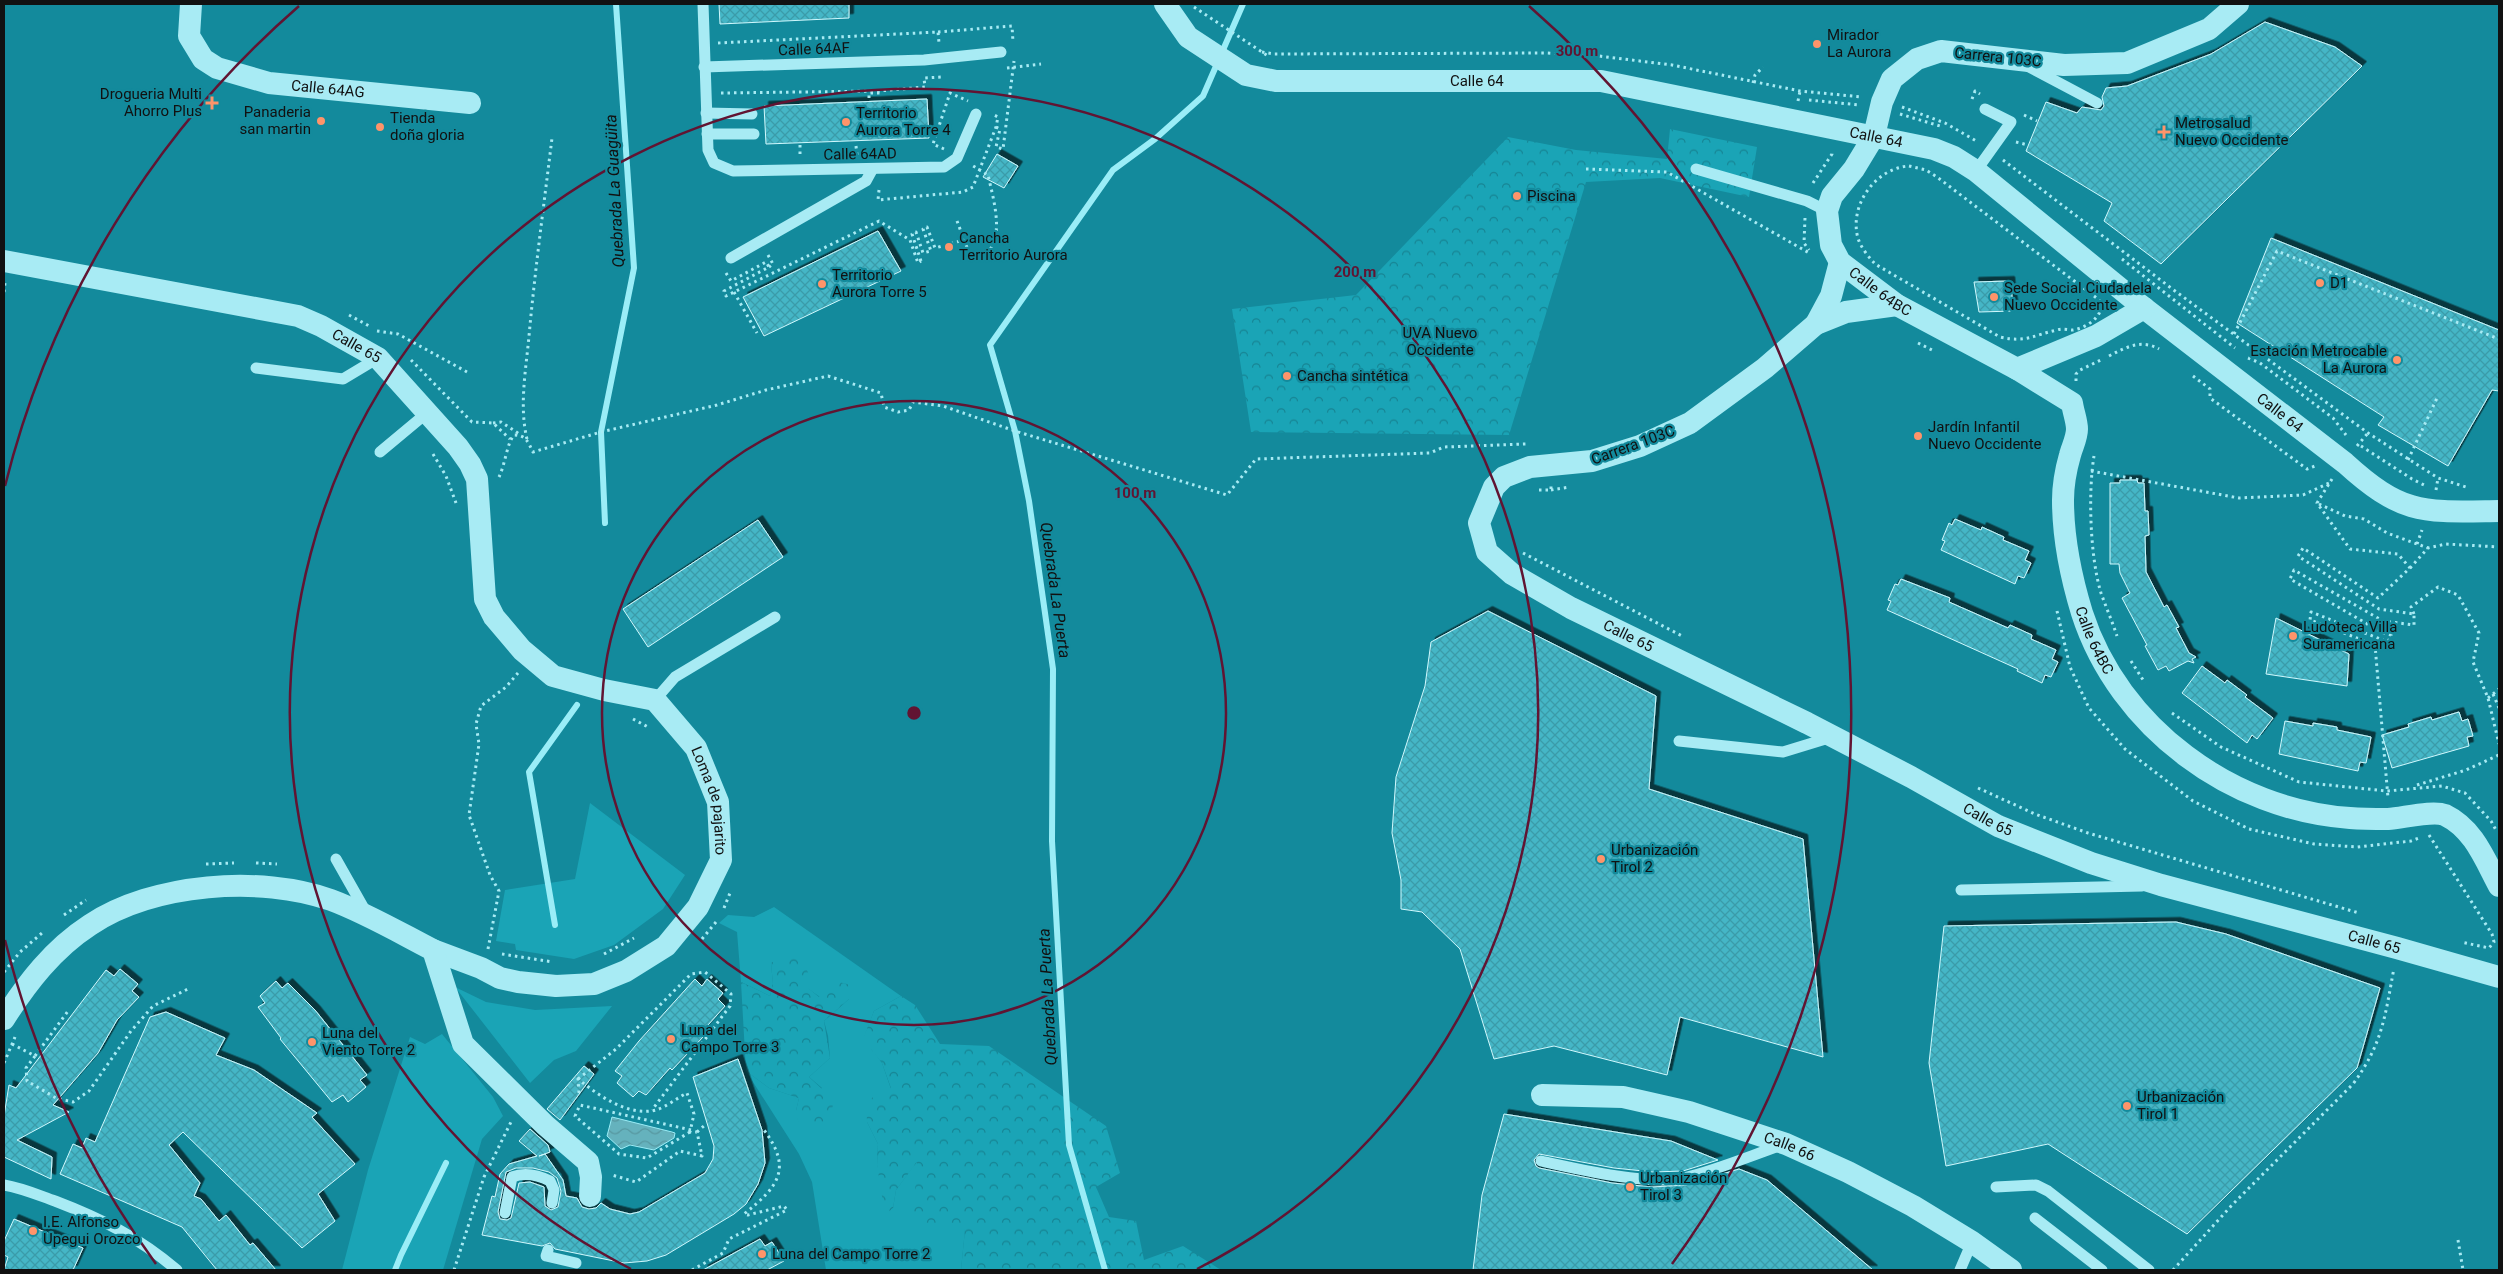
<svg xmlns="http://www.w3.org/2000/svg" width="2503" height="1274" font-family="Roboto,sans-serif">
  <defs>
    <pattern id="forest-crowns" width="20" height="18" patternUnits="userSpaceOnUse" patternTransform="scale(1.25)"><rect width="20" height="18" fill="#1aa4b6"/><path d="M2 6a3 3 0 1 1 6 0M12 15a3 3 0 1 1 6 0" fill="none" stroke="#168493"/></pattern>
    <pattern id="water-waves" width="16" height="10" patternUnits="userSpaceOnUse" patternTransform="scale(1.25)"><rect width="16" height="10" fill="#65b2bd"/><path d="M0 5q4-4 8 0t8 0" fill="none" stroke="#5798a1"/></pattern>
    <pattern id="building-cross-hatch" width="8" height="8" patternUnits="userSpaceOnUse" patternTransform="scale(1.25)"><rect width="8" height="8" fill="#45b6c6"/><path d="M0 0l8 8M0 8l8-8" fill="none" stroke="#3b9ba9"/></pattern>
    <filter id="shadow"><feDropShadow dx="4.5" dy="-4.5" stdDeviation="0" flood-color="#0009"/></filter>
  </defs>
  <rect width="100%" height="100%" fill="#138a9c"/>
  <g fill="#1aa4b6">
    <path d="M590,803L685,875L663,909L614,945L574,959L516,950L515,944L496,941L505,890L575,879Z"/>
    <path d="M774,907L901,996L874,1011L864,1038L882,1063L891,1089L867,1122L878,1144L877,1165L893,1208L896,1190L917,1161V1172L965,1230L961,1270H826L812,1182L799,1154L746,1071L769,1088L799,1098L796,1111L822,1088L809,1077L830,1058L828,1036L824,1021L849,999L820,997L771,963L773,984L770,996L741,982L737,932L719,923L728,915L754,917Z"/>
    <path d="M455,987L486,1002L535,1010L612,1006L576,1051L554,1060L530,1083Z"/>
    <path d="M442,1034L493,1097L503,1116L482,1139L443,1270H342L368,1170L410,1037L425,1044Z"/>
  </g>
  <g fill="url(#forest-crowns)">
    <path d="M1670,129L1757,147L1749,197L1660,178L1586,182L1509,435L1251,432L1232,309L1356,295L1508,137L1576,150L1667,159Z"/>
    <path d="M787,953L802,958L809,975L803,984L819,997L831,980L851,985L849,999L824,1021L830,1058L809,1077L834,1100L829,1123L816,1125L799,1124L796,1111L799,1098L769,1088L746,1071L741,982L770,996L773,984L771,963Z"/>
    <path d="M901,996L915,1005L940,1044L989,1046L1106,1126L1120,1173L1096,1187L1109,1217L1136,1221L1144,1260L1183,1246L1221,1270H961L965,1230L913,1221L917,1162L896,1190L893,1208L885,1215L877,1165L878,1144L867,1122L866,1101L891,1088L882,1063L863,1039L874,1011Z"/>
  </g>
  <path fill="url(#water-waves)" stroke="#9aedf7" d="M612,1117L672,1132L675,1133L674,1138L654,1150L630,1145L621,1149L607,1136Z"/>
  <g fill="none" stroke-linecap="round" stroke-linejoin="round">
    <g stroke="#9aedf7" stroke-width="6">
      <path d="M605,523L601,432L634,268L616,4"/>
      <path d="M555,925L529,772L577,705"/>
      <path d="M395,1270L401,1255L446,1163"/>
      <path d="M1105,1270L1069,1145L1052,841L1053,669L1029,501L1015,431L990,345L1113,170L1155,139L1203,96L1243,4"/>
    </g>
  </g>
  <g fill="url(#building-cross-hatch)" stroke="#d0f8fd" fill-rule="evenodd" filter="url(#shadow)">
    <path d="M719,4H849V18L720,24Z"/>
    <path d="M2265,22L2335,47L2362,66L2161,264L2104,221L2112,203L2026,151L2046,102L2077,113L2082,107L2101,110L2104,106L2102,97L2106,88L2127,86L2211,54Z"/>
    <path d="M927,99L929,138L766,144L764,106Z"/>
    <path d="M997,154L1018,166L1004,188L983,177Z"/>
    <path d="M878,231L901,271L764,336L743,297Z"/>
    <path d="M2271,238L2499,330V391L2492,390L2448,466L2378,425L2384,417L2237,323Z"/>
    <path d="M2010,281L2014,311L1979,312L1974,282Z"/>
    <path d="M2120,480H2137L2138,483H2144L2145,511H2148L2149,535L2145,536L2146,572L2164,607L2167,605L2179,627L2176,628L2189,653L2196,657L2192,659L2194,663L2188,661L2169,671L2166,666L2158,670L2145,646L2147,645L2122,598L2130,593L2120,573L2119,564H2110V483H2120Z"/>
    <path d="M1955,519L1981,530L1982,527L2004,537L2003,540L2029,551L2025,560L2031,563L2024,578L2018,576L2015,584L1941,550L1945,541L1942,540L1949,523L1952,525Z"/>
    <path d="M758,520L783,557L648,647L623,609Z"/>
    <path d="M1901,579L1950,598L1949,602L2008,628L2010,625L2032,635L2031,639L2056,650L2052,659L2058,662L2051,677L2045,675L2042,683L2017,671L2018,669L1887,610L1891,601L1888,600L1895,584L1898,585Z"/>
    <path d="M1488,611L1656,696L1649,789L1803,839L1823,1057L1680,1017L1667,1075L1554,1046L1494,1059L1460,949L1422,912L1401,909V880L1392,833L1396,777L1425,686L1431,642Z"/>
    <path d="M2276,618L2349,654L2347,686L2266,674Z"/>
    <path d="M2202,666L2225,683L2227,680L2247,695L2245,697L2273,718L2257,739L2252,735L2247,743L2182,693Z"/>
    <path d="M2459,712L2462,721L2468,719L2473,736L2467,737L2469,746L2392,768L2382,735L2409,727L2408,724L2431,717L2432,720Z"/>
    <path d="M2285,721L2313,726V723L2337,727V730L2371,737L2366,763L2360,762L2358,771L2279,754Z"/>
    <path d="M2176,922L2226,934L2380,988L2357,1068L2187,1234L2048,1144L1946,1166L1929,1063L1944,926Z"/>
    <path d="M120,969L138,984L132,991L139,997L117,1020L98,1053L53,1105L69,1112L17,1140L52,1157L51,1179L4,1157V1116L9,1085L16,1088L106,970L114,976Z"/>
    <path d="M695,979L702,986L707,979L723,993L718,999L725,1006L700,1034L703,1037L672,1070L670,1068L646,1095L639,1091L633,1097L617,1083L622,1076L615,1071L639,1041Z"/>
    <path d="M276,981L282,988L288,983L315,1010L367,1075L360,1080L366,1087L348,1102L343,1095L332,1102L280,1039L281,1038L258,1007L265,1003L260,996Z"/>
    <path d="M166,1012L225,1038L216,1055L254,1070L317,1113L312,1117L355,1164L318,1194L335,1221L302,1248L183,1132L169,1145L200,1183L194,1196L201,1199L219,1221L226,1215L250,1245L253,1243L276,1270H217L182,1227L60,1174L73,1144L82,1148L86,1138L95,1142L150,1017Z"/>
    <path d="M738,1059L762,1130L765,1163L758,1184L746,1204L734,1214L666,1255L647,1261L624,1263L555,1249L550,1243L542,1246L482,1235L492,1196L495,1197L500,1174L509,1164L537,1156L519,1141L530,1129L548,1145L550,1152L539,1156L545,1154L563,1180L566,1196L577,1198L582,1207L589,1209L596,1208L601,1203L610,1209L630,1214L639,1212L705,1173L713,1159L714,1146L693,1077ZM533,1168L549,1172L557,1178L561,1191L558,1207L551,1210L545,1206L544,1187L530,1182L519,1183L511,1218L507,1220L500,1219L498,1212L506,1172L516,1168Z"/>
    <path d="M584,1066L594,1074L560,1120L547,1109Z"/>
    <path d="M1504,1114L1671,1141L1718,1160L1683,1171L1653,1172L1614,1168L1539,1154L1534,1160L1536,1166L1539,1168L1612,1183L1652,1187L1686,1185L1739,1169L1767,1180L1873,1270H1473L1482,1195Z"/>
    <path d="M14,1219L83,1248L73,1270H4L8,1257L4,1255V1241Z"/>
    <path d="M760,1239L765,1246L772,1242L784,1261L767,1270H703Z"/>
  </g>
  <g fill="none" stroke-linecap="round" stroke-linejoin="round">
    <g stroke="#a8ebf4" stroke-width="3" stroke-dasharray="2.5 4" stroke-linecap="butt">
      <path d="M1194,7L1268,56"/>
      <path d="M938,32L1012,26L1013,42"/>
      <path d="M718,43L938,32L939,43"/>
      <path d="M1262,52L1274,54L1546,53L1599,56L1672,65L1800,91L1862,97"/>
      <path d="M1007,68L1041,64"/>
      <path d="M1753,83L1755,75L1763,67"/>
      <path d="M721,93L879,91L925,87L924,78L941,77V74"/>
      <path d="M869,98V93H880L879,91"/>
      <path d="M1972,99L1975,91L1980,94"/>
      <path d="M1809,100L1860,105"/>
      <path d="M1798,101L1800,91"/>
      <path d="M1902,107L1945,123L1978,142"/>
      <path d="M1900,114L1940,126"/>
      <path d="M2024,115L2037,121"/>
      <path d="M996,127L1000,129L996,147L1003,149L1014,61"/>
      <path d="M2016,142L2028,145"/>
      <path d="M800,145V154"/>
      <path d="M856,146L857,155"/>
      <path d="M944,149L933,144L950,93L968,101"/>
      <path d="M2003,160L2171,288L2368,433L2438,478L2469,488"/>
      <path d="M1909,166L1926,170L1937,177L2098,299L2101,303C2103,317 2086,328 2073,330C2068,330 2063,328 2057,330C2034,335 2026,343 2000,337L1875,264C1868,256 1859,246 1857,234C1851,202 1877,168 1909,166Z"/>
      <path d="M1586,169L1667,172L1811,254"/>
      <path d="M1813,183L1832,154V150"/>
      <path d="M879,190L878,200L963,192L973,187L996,127L998,117L992,114"/>
      <path d="M1805,218L1804,243L1809,250"/>
      <path d="M957,221L972,261C1010,252 994,202 988,175L970,164"/>
      <path d="M768,255L773,264L769,267"/>
      <path d="M2122,259L2235,348"/>
      <path d="M921,261L912,234L916,232L923,253L931,251L923,229L927,227L935,248L964,240"/>
      <path d="M726,273L731,281L766,262L769,267L724,291L726,296L879,221L910,240L918,263L921,261"/>
      <path d="M4,292L5,283"/>
      <path d="M734,292L757,333"/>
      <path d="M349,315L371,327"/>
      <path d="M377,331L398,334L467,372"/>
      <path d="M2234,334L2277,251L2499,339"/>
      <path d="M1918,343L1932,350"/>
      <path d="M2109,356C2126,347 2141,339 2159,349"/>
      <path d="M2248,358L2260,363L2333,418L2346,435"/>
      <path d="M411,360L472,422L493,423L510,439"/>
      <path d="M2193,376L2210,389V398L2307,469L2315,466"/>
      <path d="M2076,381V374L2080,370L2103,359"/>
      <path d="M493,423L501,422L521,435"/>
      <path d="M527,439C519,406 526,369 529,336C535,270 544,204 552,138"/>
      <path d="M2357,446L2368,433"/>
      <path d="M2361,446L2412,479L2426,486"/>
      <path d="M433,454L446,476L456,503"/>
      <path d="M2094,456C2088,492 2090,557 2101,593C2106,607 2112,621 2117,636"/>
      <path d="M2408,460L2437,398"/>
      <path d="M2091,471L2239,498L2303,495L2329,483"/>
      <path d="M499,477C505,465 507,443 514,435C526,435 528,442 533,452L601,432L717,405L766,390L828,376L881,393L884,407L898,412L909,410L913,402L943,406L1015,431L1227,495L1256,459L1430,453L1444,447L1526,444"/>
      <path d="M2332,479L2317,503L2350,549L2398,554L2410,568L2378,598L2303,548L2298,556L2379,609L2414,614V625L2383,621L2294,570L2290,579L2381,632L2391,635L2388,642L2311,612L2310,620L2375,645L2388,798"/>
      <path d="M1539,490H1551V486"/>
      <path d="M1551,490L1570,487"/>
      <path d="M2436,490L2438,478"/>
      <path d="M2319,504L2345,516L2364,519L2387,533L2428,548"/>
      <path d="M2417,544L2422,530"/>
      <path d="M1523,553L1684,637"/>
      <path d="M2410,568L2428,548L2446,544L2499,547"/>
      <path d="M2057,611L2070,667L2089,708L2125,749L2193,801L2249,829L2314,844L2357,847L2411,841L2419,838"/>
      <path d="M2414,614L2411,607L2438,587L2458,595L2479,633L2473,662L2488,698L2499,744"/>
      <path d="M2131,661L2145,683"/>
      <path d="M2493,694L2499,708"/>
      <path d="M2488,698L2499,689"/>
      <path d="M2172,713L2221,747L2299,782L2387,791L2442,786L2465,793L2491,821L2497,832"/>
      <path d="M633,719L648,727"/>
      <path d="M2417,785L2466,770L2499,755"/>
      <path d="M1978,788L2035,814L2088,833L2359,913"/>
      <path d="M2429,835L2492,934L2494,942L2489,948L2461,942"/>
      <path d="M256,863L277,864"/>
      <path d="M206,864L234,863"/>
      <path d="M724,908L730,893"/>
      <path d="M64,915L86,900"/>
      <path d="M702,939L716,922"/>
      <path d="M488,949L499,891L490,875L469,815L479,744L476,724L481,706L506,687L518,673"/>
      <path d="M502,954L553,962"/>
      <path d="M604,954L634,938"/>
      <path d="M4,972L20,952L42,933"/>
      <path d="M12,1044L35,1056L26,1068L27,1081L56,1098L73,1102L89,1091L131,1031L153,1006L190,988"/>
      <path d="M35,1056L68,1011"/>
      <path d="M4,1063L15,1037"/>
      <path d="M578,1079L616,1049L691,974L705,972L731,994L730,1006L652,1110"/>
      <path d="M579,1093L578,1079C598,1095 628,1117 656,1110C666,1107 677,1098 687,1093L694,1114L690,1132H697L702,1156L680,1151L636,1182L612,1175"/>
      <path d="M690,1132L647,1158L619,1154L575,1116L580,1105L691,1130"/>
      <path d="M697,1132L705,1125"/>
      <path d="M2458,1240L2463,1270"/>
      <path d="M454,1270L484,1177L511,1122"/>
      <path d="M692,1270L723,1253L729,1239L787,1210L784,1206L748,1215L744,1214C778,1187 793,1169 764,1130"/>
      <path d="M2173,1270L2232,1205L2353,1084C2383,1043 2385,1016 2394,968"/>
    </g>
    <g stroke="#a8ebf4" stroke-width="11">
      <path d="M703,4L708,150L714,163L733,171L944,167L957,158L976,114"/>
      <path d="M704,67L924,60L1001,52"/>
      <path d="M2029,67L2097,103"/>
      <path d="M706,113L752,114"/>
      <path d="M707,134H754"/>
      <path d="M1696,169L1807,201L1827,211"/>
      <path d="M1976,171L2011,122L1985,109"/>
      <path d="M731,258L866,181L872,170"/>
      <path d="M256,368L343,379L378,358"/>
      <path d="M380,452L428,412"/>
      <path d="M655,700L675,677L775,617"/>
      <path d="M1679,741L1783,752L1832,737"/>
      <path d="M336,859L366,912"/>
      <path d="M1961,890L2142,886"/>
      <path d="M1541,1161C1577,1169 1650,1186 1684,1178C1717,1170 1750,1156 1782,1145"/>
      <path d="M4,1185C22,1188 38,1195 55,1201C102,1219 138,1237 177,1270"/>
      <path d="M1996,1187L2036,1185L2048,1191L2149,1270"/>
      <path d="M505,1213L512,1177C525,1172 538,1175 550,1181L554,1190L552,1203"/>
      <path d="M2035,1218L2102,1270"/>
      <path d="M548,1250L546,1256L576,1263"/>
      <path d="M1960,1270L1972,1242"/>
    </g>
    <g stroke="#a8ebf4" stroke-width="22">
      <path id="s1" d="M191,4L189,36L203,59L217,68L269,83L470,103"/>
      <path id="s2" d="M1165,4L1188,37L1246,75L1276,81H1601L1934,149L1954,157L1976,171L2144,308L2345,463C2403,516 2424,512 2499,511"/>
      <path id="s3" d="M2238,4L2209,29L2127,63L2064,65L1941,51L1917,59L1892,79L1882,102L1874,136L1854,169L1832,196L1827,211L1831,245L1840,262L1897,305L2017,369L2072,403C2073,411 2077,421 2077,429C2077,438 2072,447 2070,455C2066,469 2063,486 2063,500C2063,537 2071,577 2082,613C2119,728 2232,810 2350,818C2363,819 2376,819 2388,819C2403,818 2433,810 2445,815C2474,829 2485,860 2499,886"/>
      <path id="s4" d="M4,261L298,316L321,326L378,358L458,447L470,464L477,479L485,599L494,617L522,650L553,676L604,690L655,700L696,748L718,802L721,860L698,907L666,946L626,971L594,984L556,986L518,982L500,978L481,968L433,950"/>
      <path id="s5" d="M1897,305L1846,312L1816,324L1765,368L1690,423L1640,446L1592,461L1530,467L1504,477L1494,487L1479,523L1487,552L1512,574L1571,608L1807,723L1911,777L1998,826L2091,863L2161,885L2397,948L2499,977"/>
      <path d="M1816,324L1831,296L1840,262"/>
      <path d="M2017,369L2096,336L2144,308"/>
      <path d="M4,1019C27,983 53,949 90,925C153,883 261,875 331,900C366,913 400,933 433,950L463,1044L545,1125L588,1162L591,1177L590,1196"/>
      <path id="s6" d="M1542,1095L1623,1097L1689,1112L1786,1144L1848,1172L1913,1206L1972,1242L2011,1270"/>
    </g>
  </g>
  <g fill="none" stroke="#611432" stroke-width="2.5">
    <circle cx="914" cy="713" r="312"/>
    <path d="M631 1269A624 624 0 1 1 1197 1269"/>
    <path d="M156 1264A937 937 0 0 1 5 940M5 486A937 937 0 0 1 299 6M1529 6A937 937 0 0 1 1672 1264"/>
  </g>
  <g fill="#ff946a" stroke="#138a9c" stroke-width="2">
    <circle cx="1817" cy="44" r="5"/>
    <path d="M209.5 95.5h5v5h5v5h-5v5h-5v-5h-5v-5h5z"/>
    <circle cx="321" cy="121" r="5"/>
    <circle cx="846" cy="122" r="5"/>
    <circle cx="380" cy="127" r="5"/>
    <path d="M2161.5 124.5h5v5h5v5h-5v5h-5v-5h-5v-5h5z"/>
    <circle cx="1517" cy="196" r="5"/>
    <circle cx="949" cy="247" r="5"/>
    <circle cx="2320" cy="283" r="5"/>
    <circle cx="822" cy="284" r="5"/>
    <circle cx="1994" cy="297" r="5"/>
    <circle cx="2397" cy="360" r="5"/>
    <circle cx="1287" cy="376" r="5"/>
    <circle cx="1918" cy="436" r="5"/>
    <circle cx="2293" cy="636" r="5"/>
    <circle cx="1601" cy="859" r="5"/>
    <circle cx="671" cy="1039" r="5"/>
    <circle cx="312" cy="1042" r="5"/>
    <circle cx="2127" cy="1106" r="5"/>
    <circle cx="1630" cy="1187" r="5"/>
    <circle cx="33" cy="1231" r="5"/>
    <circle cx="762" cy="1254" r="5"/>
  </g>
  <g text-anchor="middle" stroke-width="4.5" stroke-linejoin="round" paint-order="stroke">
    <g font-size="15" fill="#111" stroke="#138a9c" text-anchor="start">
      <text x="1827" y="40">Mirador<tspan x="1827" dy="17">La Aurora</tspan></text>
      <text x="202" y="99" text-anchor="end">Drogueria Multi<tspan x="202" dy="17">Ahorro Plus</tspan></text>
      <text x="311" y="117" text-anchor="end">Panaderia<tspan x="311" dy="17">san martin</tspan></text>
      <text x="856" y="118">Territorio<tspan x="856" dy="17">Aurora Torre 4</tspan></text>
      <text x="390" y="123">Tienda<tspan x="390" dy="17">doña gloria</tspan></text>
      <text x="2175" y="128">Metrosalud<tspan x="2175" dy="17">Nuevo Occidente</tspan></text>
      <text x="1527" y="201">Piscina</text>
      <text x="959" y="243">Cancha<tspan x="959" dy="17">Territorio Aurora</tspan></text>
      <text x="832" y="280">Territorio<tspan x="832" dy="17">Aurora Torre 5</tspan></text>
      <text x="2330" y="288">D1</text>
      <text x="2004" y="293">Sede Social Ciudadela<tspan x="2004" dy="17">Nuevo Occidente</tspan></text>
      <text x="2387" y="356" text-anchor="end">Estación Metrocable<tspan x="2387" dy="17">La Aurora</tspan></text>
      <text x="1297" y="381">Cancha sintética</text>
      <text x="1928" y="432">Jardín Infantil<tspan x="1928" dy="17">Nuevo Occidente</tspan></text>
      <text x="2303" y="632">Ludoteca Villa<tspan x="2303" dy="17">Suramericana</tspan></text>
      <text x="1611" y="855">Urbanización<tspan x="1611" dy="17">Tirol 2</tspan></text>
      <text x="681" y="1035">Luna del<tspan x="681" dy="17">Campo Torre 3</tspan></text>
      <text x="322" y="1038">Luna del<tspan x="322" dy="17">Viento Torre 2</tspan></text>
      <text x="2137" y="1102">Urbanización<tspan x="2137" dy="17">Tirol 1</tspan></text>
      <text x="1640" y="1183">Urbanización<tspan x="1640" dy="17">Tirol 3</tspan></text>
      <text x="43" y="1227">I.E. Alfonso<tspan x="43" dy="17">Upegui Orozco</tspan></text>
      <text x="772" y="1259">Luna del Campo Torre 2</text>
    </g>
    <g font-size="15" fill="#111" stroke="#138a9c">
      <text transform="translate(814 49) rotate(-2)" y="5">Calle 64AF</text>
      <text transform="translate(1998 57) rotate(6)" y="5">Carrera 103C</text>
      <text dy="5" stroke="none"><textPath href="#s2" startOffset="341">Calle 64</textPath></text>
      <text dy="5" stroke="none"><textPath href="#s1" startOffset="189">Calle 64AG</textPath></text>
      <text dy="5" stroke="none"><textPath href="#s2" startOffset="746">Calle 64</textPath></text>
      <text transform="translate(860 154) rotate(-1)" y="5">Calle 64AD</text>
      <text dy="5" stroke="none"><textPath href="#s3" startOffset="624">Calle 64BC</textPath></text>
      <text dy="5" stroke="none"><textPath href="#s4" startOffset="365">Calle 65</textPath></text>
      <text dy="5" stroke="none"><textPath href="#s2" startOffset="1241">Calle 64</textPath></text>
      <text transform="translate(1633 445) rotate(-20)" y="5">Carrera 103C</text>
      <text dy="5" stroke="none"><textPath href="#s5" startOffset="688">Calle 65</textPath></text>
      <text dy="5" stroke="none"><textPath href="#s3" startOffset="1090">Calle 64BC</textPath></text>
      <text dy="5" stroke="none"><textPath href="#s4" startOffset="994">Loma de pajarito</textPath></text>
      <text dy="5" stroke="none"><textPath href="#s5" startOffset="1092">Calle 65</textPath></text>
      <text dy="5" stroke="none"><textPath href="#s5" startOffset="1498">Calle 65</textPath></text>
      <text dy="5" stroke="none"><textPath href="#s6" startOffset="255">Calle 66</textPath></text>
    </g>
    <g font-size="15" fill="#111" stroke="#138a9c">
      <text x="1440" y="338">UVA Nuevo<tspan x="1440" dy="17">Occidente</tspan></text>
    </g>
    <g font-size="16" font-style="italic" fill="#111" stroke="#138a9c">
      <text transform="translate(614 191) rotate(-93)" y="6">Quebrada La Guagüita</text>
      <text transform="translate(1056 590) rotate(82)" y="6">Quebrada La Puerta</text>
      <text transform="translate(1047 997) rotate(-93)" y="6">Quebrada La Puerta</text>
    </g>
  </g>
  <circle cx="914" cy="713" r="8" fill="#611432" stroke="#138a9c" stroke-width="2.5"/>
  <g font-size="15" text-anchor="middle" font-weight="bold" fill="#611432" stroke="#138a9c" stroke-width="4.5" stroke-linejoin="round" paint-order="stroke">
    <text x="1577" y="56">300 m</text>
    <text x="1355" y="277">200 m</text>
    <text x="1135" y="498">100 m</text>
  </g>
  <rect width="2503" height="1274" fill="none" stroke="#111111" stroke-width="10"/>
</svg>
